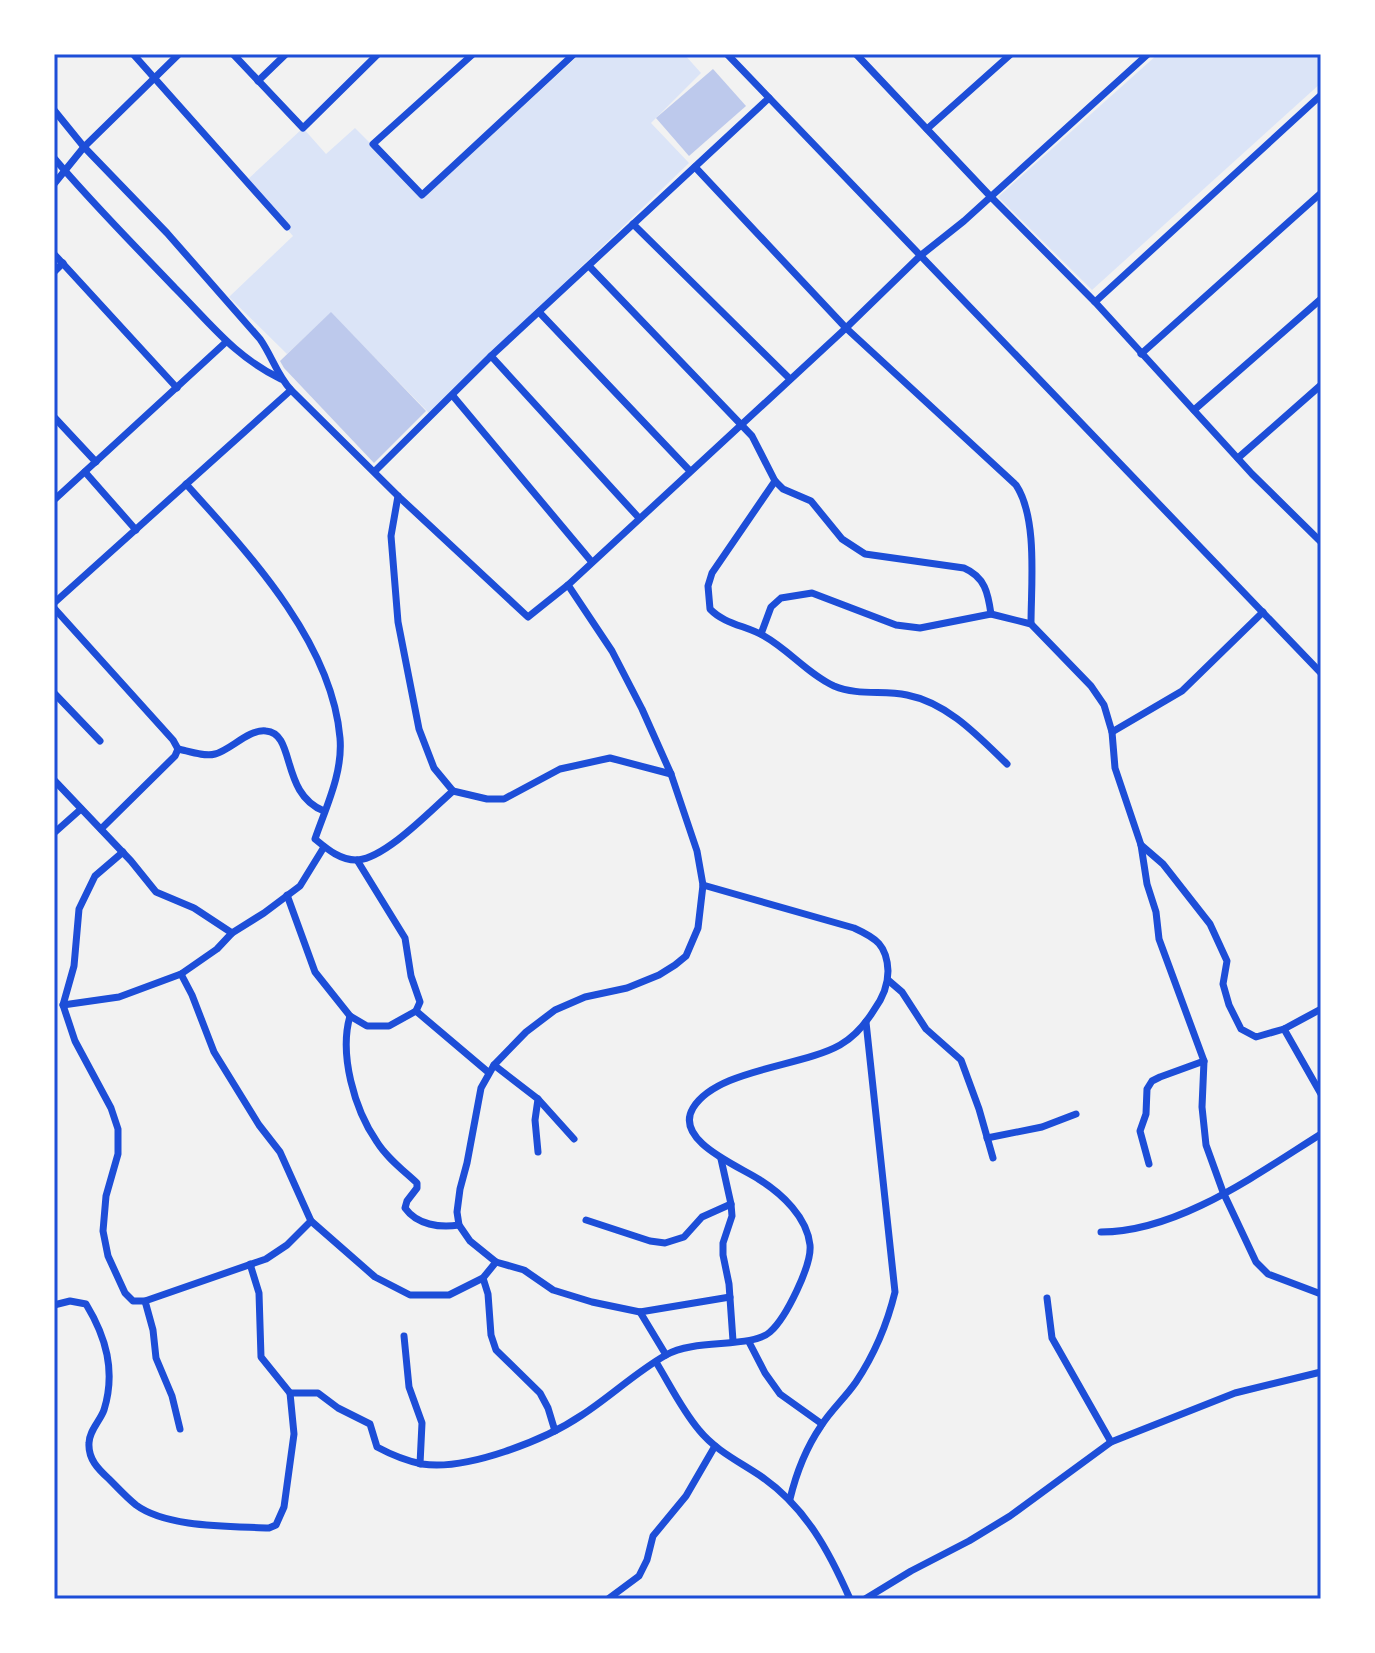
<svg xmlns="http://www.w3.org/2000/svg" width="1375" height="1653" font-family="Quicksand,sans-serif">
  <rect width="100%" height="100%" fill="#f2f2f2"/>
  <g fill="#dbe4f7">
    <path d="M580,54H684L701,73L651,123L689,163L429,413L331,313L287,354L229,297L293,236L245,182L303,128L326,154L355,128L424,197Z"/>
    <path d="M1158,54H1321V83L1092,290L998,197Z"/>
  </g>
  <g fill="#bdc9ec">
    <path d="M713,69L746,106L689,156L656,118Z"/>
    <path d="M331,312L426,411L374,463L284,368L280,361Z"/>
  </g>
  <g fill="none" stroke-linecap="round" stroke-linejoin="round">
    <g stroke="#1d4ed8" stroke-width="7">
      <path d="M133,54L287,227"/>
      <path d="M233,54L303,128L378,54"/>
      <path d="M473,54L373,144L422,195L574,54"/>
      <path d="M727,54L1321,673"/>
      <path d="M856,54L991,197L1095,302L1252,474L1321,542"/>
      <path d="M258,81L286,54"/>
      <path d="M54,110L84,147L167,233L260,339C272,356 277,375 291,390L398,496L528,617L568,585L846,328L920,256L964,221L1148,54"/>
      <path d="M927,129L1011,54"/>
      <path d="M54,158C92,203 134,245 175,288C210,323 235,357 281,379"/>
      <path d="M695,167L846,328L1016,485C1038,518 1031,585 1031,624"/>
      <path d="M54,184L84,147L179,54"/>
      <path d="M633,224L790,379"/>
      <path d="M54,254L177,388"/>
      <path d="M589,266L752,436L775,481L783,489L811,501L842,539L865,554L964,568C985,577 988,593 991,614"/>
      <path d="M54,272L63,263"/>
      <path d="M1095,302L1321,95"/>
      <path d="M539,312L690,471"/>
      <path d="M1141,354L1321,193"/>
      <path d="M491,356L639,518"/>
      <path d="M453,396L591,561"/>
      <path d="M1194,410L1321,299"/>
      <path d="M54,417L96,462"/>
      <path d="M1238,458L1321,385"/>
      <path d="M375,471L491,356L769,98"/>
      <path d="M85,472L136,530"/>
      <path d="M775,481L712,573L708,586L710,609C724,624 747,626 764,636C789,650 808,674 834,686C858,696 883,690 907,695C948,703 979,737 1007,764"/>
      <path d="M186,484C249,554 332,642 340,738C343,773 326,807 315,839C327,849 341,861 358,860C387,857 431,810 453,791L434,768L419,729L398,622L391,536L398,496"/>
      <path d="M54,500L226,342"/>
      <path d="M568,585L612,651L642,709L671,774L697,851L703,885L698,928L686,956L675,965L659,975L627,988L585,997L555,1010L526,1032L494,1065L481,1088L467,1163L460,1189L457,1212L459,1225L470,1241L496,1262L524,1270L553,1290L592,1302L640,1312L730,1297"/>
      <path d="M54,603L291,390"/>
      <path d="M54,608L173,740L178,749L175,756L101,829"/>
      <path d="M761,634L771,607L781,598L812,593L896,625L920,628L991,614L1031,624L1091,686L1104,705L1112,732L1182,691L1263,612"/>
      <path d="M54,693L100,741"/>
      <path d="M1112,732L1115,768L1141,845L1147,884L1156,912L1159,939L1204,1061L1202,1107L1206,1145L1223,1192L1256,1262L1268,1274L1321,1294"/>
      <path d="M178,749C188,751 204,757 215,754C231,750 248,729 266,731C296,733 280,794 324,811"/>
      <path d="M54,780L131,861L156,892L194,908L232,933"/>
      <path d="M453,791L487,799H504L560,769L610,758L671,774"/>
      <path d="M54,833L81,809"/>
      <path d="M1141,845L1163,864L1210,924L1227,961L1223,984L1229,1005L1241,1029L1256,1037L1284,1029L1321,1009"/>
      <path d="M123,852L95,876L79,909L74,966L63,1005L75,1041L111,1108L118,1129V1154L106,1196L103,1231L108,1256L125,1293L133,1301H145L266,1259L287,1245L311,1221"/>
      <path d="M287,895L315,972L350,1016L367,1026H389L416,1011L420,1002L411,976L405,938L357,860"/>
      <path d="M181,974L192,995L214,1052L259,1125L280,1152L311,1221L375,1277L410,1295H449L483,1278L496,1262"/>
      <path d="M888,980L902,992L926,1029L961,1060L979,1109L993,1158"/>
      <path d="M63,1005L119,997L181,974L217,949L232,933L264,913L300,886L324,847"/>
      <path d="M416,1011L488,1072"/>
      <path d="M350,1016C339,1054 354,1109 377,1142C387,1158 403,1170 417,1183V1188L407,1201L405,1208C417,1225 440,1228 459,1225"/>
      <path d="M1284,1029L1321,1094"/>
      <path d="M494,1065L538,1099L535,1120L538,1152"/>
      <path d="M538,1099L574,1139"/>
      <path d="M987,1138L1042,1127L1076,1114"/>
      <path d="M721,1159L731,1204L732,1216L723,1243V1255L729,1284L733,1341"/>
      <path d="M1149,1164L1140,1131L1146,1114L1147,1089L1152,1081L1160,1077L1204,1061"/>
      <path d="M586,1220L650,1241L665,1243L684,1237L702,1217L731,1204"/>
      <path d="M1101,1232C1178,1232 1257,1174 1321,1134"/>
      <path d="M483,1278L488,1294L491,1335L496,1350L540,1393L548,1408L555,1431"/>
      <path d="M1047,1298L1052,1338L1111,1442"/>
      <path d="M145,1301L153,1330L156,1358L172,1396L180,1429"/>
      <path d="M54,1305L70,1301L86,1304C106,1337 116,1371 104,1410C100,1421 89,1431 89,1443C88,1459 98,1469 109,1479C118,1488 126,1497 136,1505C167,1528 231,1526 269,1528L276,1525L284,1507L294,1434L290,1393L261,1357L259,1293L250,1264"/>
      <path d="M640,1312L666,1355"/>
      <path d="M404,1336L409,1387L422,1423L420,1464"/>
      <path d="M749,1342L765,1373L780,1394L822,1424"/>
      <path d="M656,1362C670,1385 682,1410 699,1430C716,1451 740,1462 762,1477C806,1508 829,1551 850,1599"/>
      <path d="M290,1393H318L338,1408L370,1424L377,1447C390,1454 407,1461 422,1464C467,1471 545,1440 582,1415C610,1397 636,1372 666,1355C695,1338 751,1349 770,1332C786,1318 812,1265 810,1245C807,1217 782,1194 760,1180C741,1167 673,1141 693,1108C717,1069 801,1067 840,1045C854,1037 866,1023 874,1010C882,999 888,986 888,971C887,945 876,938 854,928L703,885"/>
      <path d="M790,1499C796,1474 806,1448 821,1426C831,1410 845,1398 856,1382C874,1355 887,1325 895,1292L866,1022"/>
      <path d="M608,1599L639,1576L647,1560L653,1536L686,1496L715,1446"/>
      <path d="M865,1599L911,1571L969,1541L1010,1516L1111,1442L1235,1393L1321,1372"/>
    </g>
  </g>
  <rect width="1375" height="1653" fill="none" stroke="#ffffff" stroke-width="112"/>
  <rect x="56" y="56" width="1263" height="1541" fill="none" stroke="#1d4ed8" stroke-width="3"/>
</svg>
